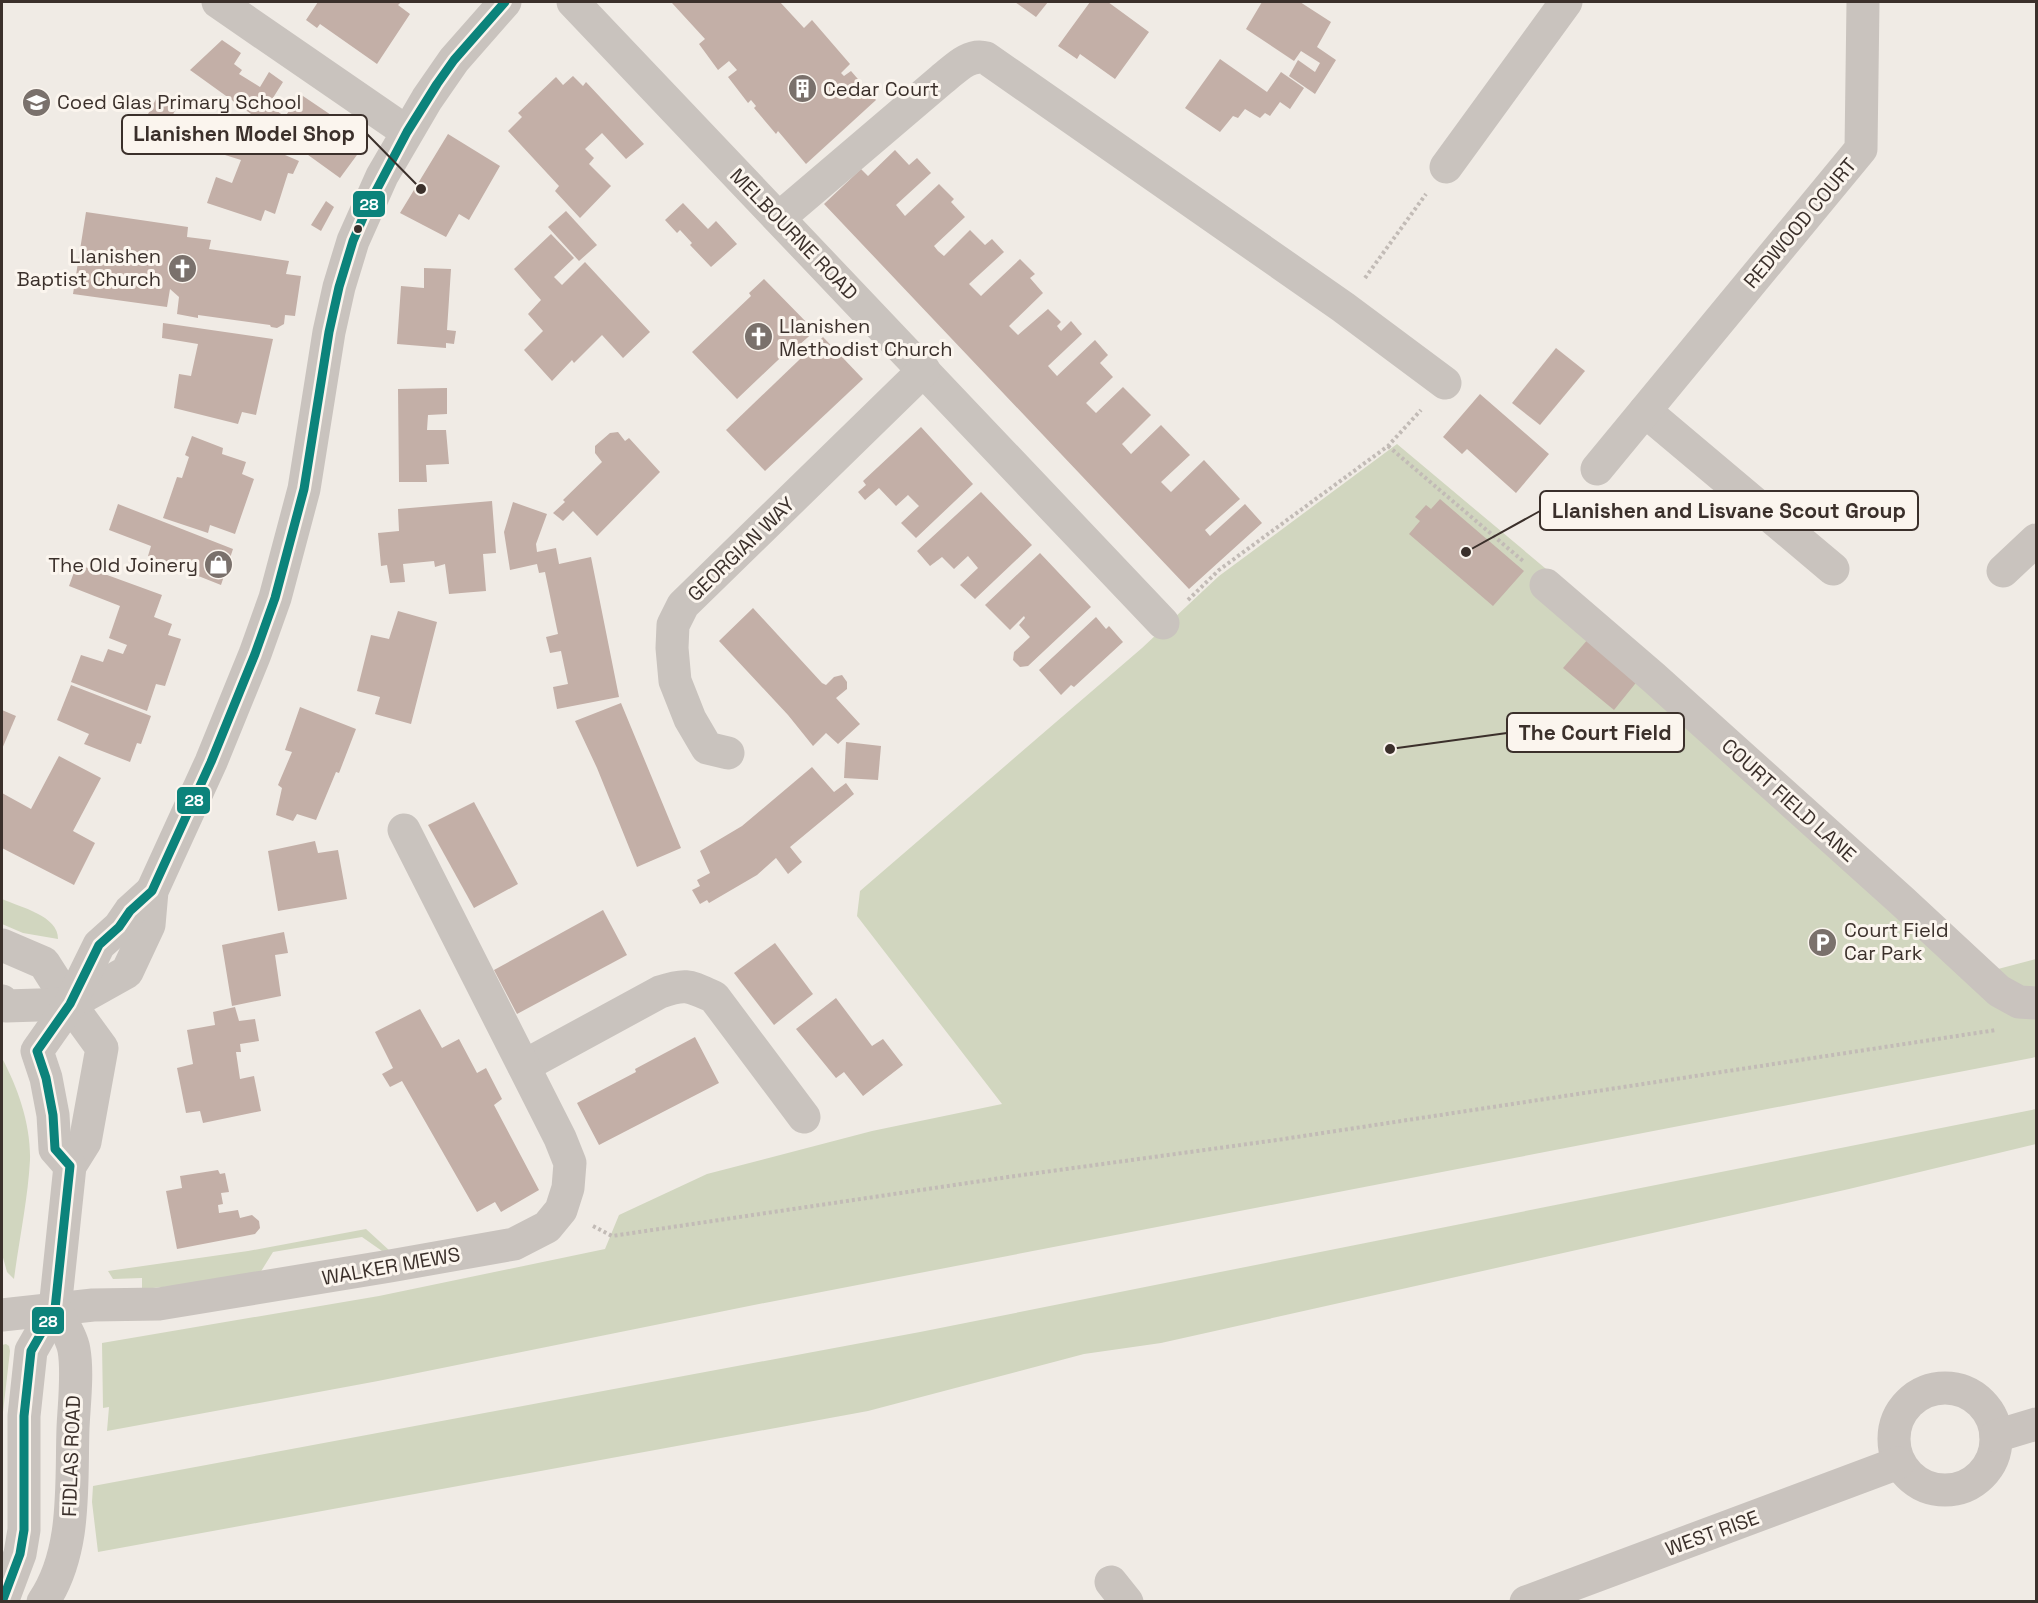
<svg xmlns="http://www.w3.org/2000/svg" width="2038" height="1603" font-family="'Space Grotesk',sans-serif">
  <rect width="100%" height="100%" fill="#f0ebe5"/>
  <g fill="#d1d6bf">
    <path d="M1397,444L1570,589L1998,969L2036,959V1057L749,1306L378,1381L107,1431L109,1407L103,1408L102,1343L379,1296L605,1249L619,1215L707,1174L872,1131L1002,1104L857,916L860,891L1142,648L1219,576Z"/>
    <path d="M2,899C20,907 59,916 58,939L23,933L2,924Z"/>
    <path d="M2,1058C18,1088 31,1125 30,1160C28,1198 19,1241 14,1279L7,1272L2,1254Z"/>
    <path d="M2036,1109V1144L1849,1189L1161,1343L1084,1354L868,1411L98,1552L92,1502L93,1486L920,1332Z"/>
    <path d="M366,1229L390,1251H382L362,1237L273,1252L260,1273L196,1284L142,1289V1278L113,1279L108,1271L248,1251Z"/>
    <path d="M6,1344L9,1346L10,1351L2,1421V1345Z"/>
  </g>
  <g fill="#c3afa7">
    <path d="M318,2H401L398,5L410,14L377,64L320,24L317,28L306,20Z"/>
    <path d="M674,2H780L804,28L812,20L850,64L841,73L844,76L851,71L876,100L806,164L778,131L776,134L754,108L756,106L751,100L748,103L728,77L737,70L729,61L718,70L699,44L705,39L672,3Z"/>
    <path d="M1015,2H1048L1036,17Z"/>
    <path d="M1090,2H1108L1149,32L1115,79L1080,54L1077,59L1058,46Z"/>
    <path d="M1262,2H1300L1331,22L1317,47L1336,60L1315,94L1289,76L1298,60L1315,72L1320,63L1301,51L1294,61L1246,29Z"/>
    <path d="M222,40L241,53L234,64L242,70L239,74L260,87L269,72L283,82L266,109L269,111L272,107L285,117L300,94L368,140L340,178L190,70Z"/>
    <path d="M1220,59L1267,92L1281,72L1304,88L1290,109L1280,102L1270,116L1265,113L1260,118L1245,109L1238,118L1233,116L1220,132L1185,108Z"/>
    <path d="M573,76L583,86L586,82L644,144L626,159L602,133L585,149L594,158L589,164L611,186L580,218L555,191L559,186L508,131L522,117L518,113L556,77L563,85Z"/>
    <path d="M156,99L176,109L158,142L138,133Z"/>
    <path d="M448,134L500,166L469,220L459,214L446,237L400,213Z"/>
    <path d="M233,137L249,144L250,140L299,161L293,174L288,173L275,214L265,210L261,221L207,203L216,177L232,183L241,160L225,155Z"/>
    <path d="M895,150L909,165L917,158L931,173L896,205L905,216L939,184L954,199L951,202L965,217L934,246L938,251L944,256L970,230L985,245L992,239L1004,252L969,284L981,296L1020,259L1035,274L1030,278L1043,293L1009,326L1018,335L1048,309L1061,322L1057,326L1061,331L1071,321L1082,334L1048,366L1057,376L1095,340L1108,355L1100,363L1113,377L1086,403L1096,413L1123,387L1151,415L1122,444L1131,454L1161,425L1190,455L1161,482L1171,492L1204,460L1240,499L1205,530L1210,536L1245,504L1262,523L1189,589L824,204L861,169L868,176Z"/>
    <path d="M326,201L334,207L321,231L311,225Z"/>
    <path d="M683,203L708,229L716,221L737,244L711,267L690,245L692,243L680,230L677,233L665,220Z"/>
    <path d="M566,211L597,245L579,261L548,227Z"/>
    <path d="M86,212L188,227L187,237L211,240L209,249L289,261L286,274L301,276L295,316L285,315L284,324L277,328L271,327L270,325L198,315V318L177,314L179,297L170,289L167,307L73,294Z"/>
    <path d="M551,234L574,258L554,277L562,285L585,262L650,332L623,358L602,335L574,363L572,360L552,381L524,350L543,331L528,314L541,300L514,269Z"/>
    <path d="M424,268L451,269L447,330L456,331L454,344L446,343V348L397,344L401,286L424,288Z"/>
    <path d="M764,279L815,331L799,345L796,343L737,399L692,352L751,296L749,293Z"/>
    <path d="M163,323L273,339L256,415L242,412L238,424L174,408L179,374L191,376L198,344L162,338Z"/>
    <path d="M823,337L863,379L765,471L726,430Z"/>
    <path d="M1556,348L1585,371L1540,425L1512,403Z"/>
    <path d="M447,388V414L428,415L427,430H446L449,464L426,465L427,482H399L398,389Z"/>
    <path d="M1480,394L1549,454L1516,493L1467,449L1462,454L1443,437Z"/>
    <path d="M921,427L973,484L916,538L901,523L919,506L908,495L896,506L879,488L865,500L858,492L866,485L863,481Z"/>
    <path d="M618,432L625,441L629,438L660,472L597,536L573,511L563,521L553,513L565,502L563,500L602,462L595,453V446L610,433Z"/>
    <path d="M192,436L223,448L222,454L246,462L242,474L254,479L235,534L210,525L208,533L163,518L177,477L182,478L189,457L185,455Z"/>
    <path d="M981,492L1032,545L975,599L960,585L978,568L968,556L954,569L942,557L930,566L917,551Z"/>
    <path d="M1440,499L1524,571L1493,606L1409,534L1420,521L1415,517L1426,505L1431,509Z"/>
    <path d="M492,501L496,553L483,554L486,591L449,594L445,564L435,567L434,561L403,564L405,582L390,583L387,565L381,566L378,533L399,531L398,509Z"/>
    <path d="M513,502L547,514L536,544L537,552L556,548L559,564L591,557L619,697L557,709L553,687L568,684L561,651L550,653L546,637L558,634L545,572L539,573L537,564L510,570L504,532Z"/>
    <path d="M118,504L233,549L221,585L148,556L151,546L109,530Z"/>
    <path d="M1040,553L1091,607L1028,666L1020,667L1013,660L1014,652L1030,637L1019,625L1025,618L1024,616L1010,630L985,605Z"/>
    <path d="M77,564L162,595L154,617L172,624L168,635L181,639L165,686L156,684L147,711L71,682L81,655L103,662L108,649L123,654L127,645L109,638L120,606L69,586Z"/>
    <path d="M753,608L822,683L826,685L834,677L842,675L847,682V689L836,698L860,724L838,744L826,733L813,746L788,715L719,641Z"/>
    <path d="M398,611L437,622L411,724L375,714L380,697L357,691L371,635L389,639Z"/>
    <path d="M1096,617L1106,629L1109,626L1123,642L1074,687L1071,685L1061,695L1039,670Z"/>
    <path d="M1589,638L1639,679L1614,710L1563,668Z"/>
    <path d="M71,685L151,716L141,744L137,743L130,762L84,744L89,734L57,720Z"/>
    <path d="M621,703L681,848L637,867L597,768L575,721Z"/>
    <path d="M300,707L356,729L339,773L336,772L316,820L297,814L293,821L276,815L282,788L278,785L292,752L285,750Z"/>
    <path d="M2,710L16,716L2,749Z"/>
    <path d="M846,742L881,746L878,780L844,778Z"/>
    <path d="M59,756L101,778L73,831L95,843L74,885L2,848V793L31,809Z"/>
    <path d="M812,767L834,792L846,783L854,794L790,847L802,862L788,874L776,858L757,875L709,903L707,900L700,904L692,890L700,886L697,880L710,873L700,851L742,826Z"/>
    <path d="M474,802L518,884L474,908L428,825Z"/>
    <path d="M315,841L318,853L338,850L347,899L278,911L268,851Z"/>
    <path d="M603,910L627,955L517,1014L494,970Z"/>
    <path d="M284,932L288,953L275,955L281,996L232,1006L222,945Z"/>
    <path d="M775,943L813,994L774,1025L734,973Z"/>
    <path d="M836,998L872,1046L883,1039L903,1065L863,1096L844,1072L836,1078L796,1029Z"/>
    <path d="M235,1007L239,1021L255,1019L259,1041L240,1044L241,1052H236L240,1079L254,1076L261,1111L203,1123L200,1111L186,1113L177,1068L193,1064L187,1030L215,1025L213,1012Z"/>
    <path d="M420,1009L442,1048L459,1039L477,1073L486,1068L502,1099L494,1105L539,1190L501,1212L495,1202L477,1212L402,1081L390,1087L382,1074L393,1068L375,1032Z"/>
    <path d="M695,1037L719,1083L599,1145L577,1103L636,1072L635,1069Z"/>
    <path d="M218,1170L220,1174L225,1173L229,1192L221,1193L223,1204L218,1205L219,1213L238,1210L240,1218L252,1215L259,1221L260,1228L255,1234L177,1249L166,1191L182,1188L180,1176Z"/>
  </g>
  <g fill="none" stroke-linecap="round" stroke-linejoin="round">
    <g stroke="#c2bbb6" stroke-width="4" stroke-dasharray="3 3" stroke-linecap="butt">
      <path d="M1365,278L1426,194"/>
      <path d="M1388,446L1523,561"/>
      <path d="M1188,600L1219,570L1388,446L1421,410"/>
      <path d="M593,1226L612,1236L1008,1177L1277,1140L1996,1030"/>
    </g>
    <g stroke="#c9c3be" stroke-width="33">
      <path d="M218,2L407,132"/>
      <path d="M573,2L1163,623"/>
      <path d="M1446,167L1566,2"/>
      <path d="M779,218L941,80C954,70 968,53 986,58L1343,307L1445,383"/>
      <path d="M1645,411L1833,569"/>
      <path d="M1597,469L1861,149L1863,2"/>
      <path d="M2003,571L2036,540"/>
      <path d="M1546,585L1653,677L1902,901L1999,991L2019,1002L2036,1003"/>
      <path d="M728,753L707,748L690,719L675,681L672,648L673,625L683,605L924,370"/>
      <path d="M2,945L44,963L70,1004L102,1048L85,1142L70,1166L55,1309L31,1351L24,1416V1530L20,1554L2,1602"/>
      <path d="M2,1001L6,1006L70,1004L127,972L149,925L152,891L211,762L255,654L275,598L304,489L329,332L339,287L353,241L382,176L427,99L454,60L505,2"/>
      <path d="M524,1066L660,992C687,983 689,986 714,997L804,1117"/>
      <path d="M70,1166L55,1149L53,1115L46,1078L37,1051L70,1004L99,945L119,927L130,911L152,891"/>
      <path d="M2,1315L93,1305L159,1304L390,1266L514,1244L547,1227L561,1210L568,1188L570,1163L560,1138L404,830"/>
      <circle cx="1945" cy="1439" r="51"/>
      <path d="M1996,1436L2036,1424"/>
      <path d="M1111,1582L1127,1602"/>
      <path d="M43,1602C77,1552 71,1485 73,1428C74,1405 78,1373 74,1350C72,1337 61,1321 55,1309"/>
      <path d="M1526,1602L1898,1463"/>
    </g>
    <defs>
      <path id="bus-1" d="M2,1602L20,1554L24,1530V1416L31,1351L55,1309L70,1166L55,1149L53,1115L46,1078L37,1051L70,1004L99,945L119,927L130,911L152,891L211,762L255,654L275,598L304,489L329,332L339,287L353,241L368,206L407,132L437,84L454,60L505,2"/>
    </defs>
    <use href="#bus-1" stroke="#fbf5ee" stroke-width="14"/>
    <use href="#bus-1" stroke="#0c837b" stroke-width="9"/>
  </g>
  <defs>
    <symbol id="building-disc" viewBox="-11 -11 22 22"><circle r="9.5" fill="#7a716c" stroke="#fbf5ee"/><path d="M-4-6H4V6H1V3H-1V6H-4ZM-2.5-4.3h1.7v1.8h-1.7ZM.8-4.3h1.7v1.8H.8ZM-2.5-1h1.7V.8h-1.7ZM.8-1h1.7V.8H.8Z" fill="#fff"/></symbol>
    <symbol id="school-disc" viewBox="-11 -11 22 22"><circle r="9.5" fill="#7a716c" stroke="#fbf5ee"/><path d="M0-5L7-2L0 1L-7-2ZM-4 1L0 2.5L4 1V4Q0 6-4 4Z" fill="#fff"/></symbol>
    <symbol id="church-disc" viewBox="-11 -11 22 22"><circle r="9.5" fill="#7a716c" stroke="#fbf5ee"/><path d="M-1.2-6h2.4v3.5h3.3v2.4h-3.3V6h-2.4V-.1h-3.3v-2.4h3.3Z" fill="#fff"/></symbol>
    <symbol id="shop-disc" viewBox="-11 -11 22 22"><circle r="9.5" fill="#7a716c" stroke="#fbf5ee"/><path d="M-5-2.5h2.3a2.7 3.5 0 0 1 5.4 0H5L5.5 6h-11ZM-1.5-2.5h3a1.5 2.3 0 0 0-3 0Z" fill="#fff"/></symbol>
    <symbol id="parking-disc" viewBox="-11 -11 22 22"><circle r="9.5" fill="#7a716c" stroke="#fbf5ee"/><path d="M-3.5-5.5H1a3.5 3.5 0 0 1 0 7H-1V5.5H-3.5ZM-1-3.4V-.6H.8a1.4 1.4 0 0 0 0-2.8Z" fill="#fff"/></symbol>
  </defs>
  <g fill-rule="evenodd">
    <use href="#building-disc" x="786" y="72" width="33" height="33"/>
    <use href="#school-disc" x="20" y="86" width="33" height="33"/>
    <use href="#church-disc" x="166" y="252" width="33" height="33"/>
    <use href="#church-disc" x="742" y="320" width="33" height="33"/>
    <use href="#shop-disc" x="202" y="548" width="33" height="33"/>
    <use href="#parking-disc" x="1806" y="926" width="33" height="33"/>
  </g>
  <circle fill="#3b302b" stroke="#fbf5ee" stroke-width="2" cx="358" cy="229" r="5"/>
  <g text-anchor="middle" stroke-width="6" stroke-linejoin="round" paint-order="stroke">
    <g font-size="20" fill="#3b302b" stroke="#fbf5ee" text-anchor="start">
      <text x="823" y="96">Cedar Court</text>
      <text x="57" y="109">Coed Glas Primary School</text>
      <text x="161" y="263" text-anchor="end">Llanishen<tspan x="161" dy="23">Baptist Church</tspan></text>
      <text x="779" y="333">Llanishen<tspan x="779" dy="23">Methodist Church</tspan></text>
      <text x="198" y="572" text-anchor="end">The Old Joinery</text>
      <text x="1844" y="937">Court Field<tspan x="1844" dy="23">Car Park</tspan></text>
    </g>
    <g font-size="20" fill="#3b302b" stroke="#fbf5ee">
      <text transform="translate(1800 223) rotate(-50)" y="7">REDWOOD COURT</text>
      <text transform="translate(794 234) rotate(46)" y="7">MELBOURNE ROAD</text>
      <text transform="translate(741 549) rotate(-44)" y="7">GEORGIAN WAY</text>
      <text transform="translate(1789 800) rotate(42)" y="7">COURT FIELD LANE</text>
      <text transform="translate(391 1266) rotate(-10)" y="7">WALKER MEWS</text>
      <text transform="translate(71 1456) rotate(-88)" y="7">FIDLAS ROAD</text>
      <text transform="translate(1712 1533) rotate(-20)" y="7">WEST RISE</text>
    </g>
  </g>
  <path fill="none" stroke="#3b302b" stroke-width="2" d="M421 189L367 134M1466 552L1540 511M1390 749L1507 733"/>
  <g fill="#3b302b" stroke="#fbf5ee" stroke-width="2">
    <circle cx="421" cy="189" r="6"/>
    <circle cx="1466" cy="552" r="6"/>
    <circle cx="1390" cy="749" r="6"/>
  </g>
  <g fill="#fbf5ee" stroke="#3b302b" stroke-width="2">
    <rect x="122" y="115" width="245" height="39" rx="6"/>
    <rect x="1540" y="491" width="378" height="39" rx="6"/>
    <rect x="1507" y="713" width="177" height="39" rx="6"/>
  </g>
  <g font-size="21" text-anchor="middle" font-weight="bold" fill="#3b302b">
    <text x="244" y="141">Llanishen Model Shop</text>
    <text x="1729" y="518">Llanishen and Lisvane Scout Group</text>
    <text x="1595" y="740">The Court Field</text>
  </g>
  <g stroke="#fbf5ee" stroke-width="2">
    <rect x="352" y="190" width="34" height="28" rx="6" fill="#0c837b"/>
    <rect x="176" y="786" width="35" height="29" rx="6" fill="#0c837b"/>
    <rect x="31" y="1306" width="34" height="29" rx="6" fill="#0c837b"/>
  </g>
  <g font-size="16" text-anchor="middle" font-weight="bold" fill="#fff">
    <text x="369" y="210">28</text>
    <text x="194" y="806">28</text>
    <text x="48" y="1327">28</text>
  </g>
  <rect width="2038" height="1603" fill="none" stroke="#3b302b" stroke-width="6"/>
</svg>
